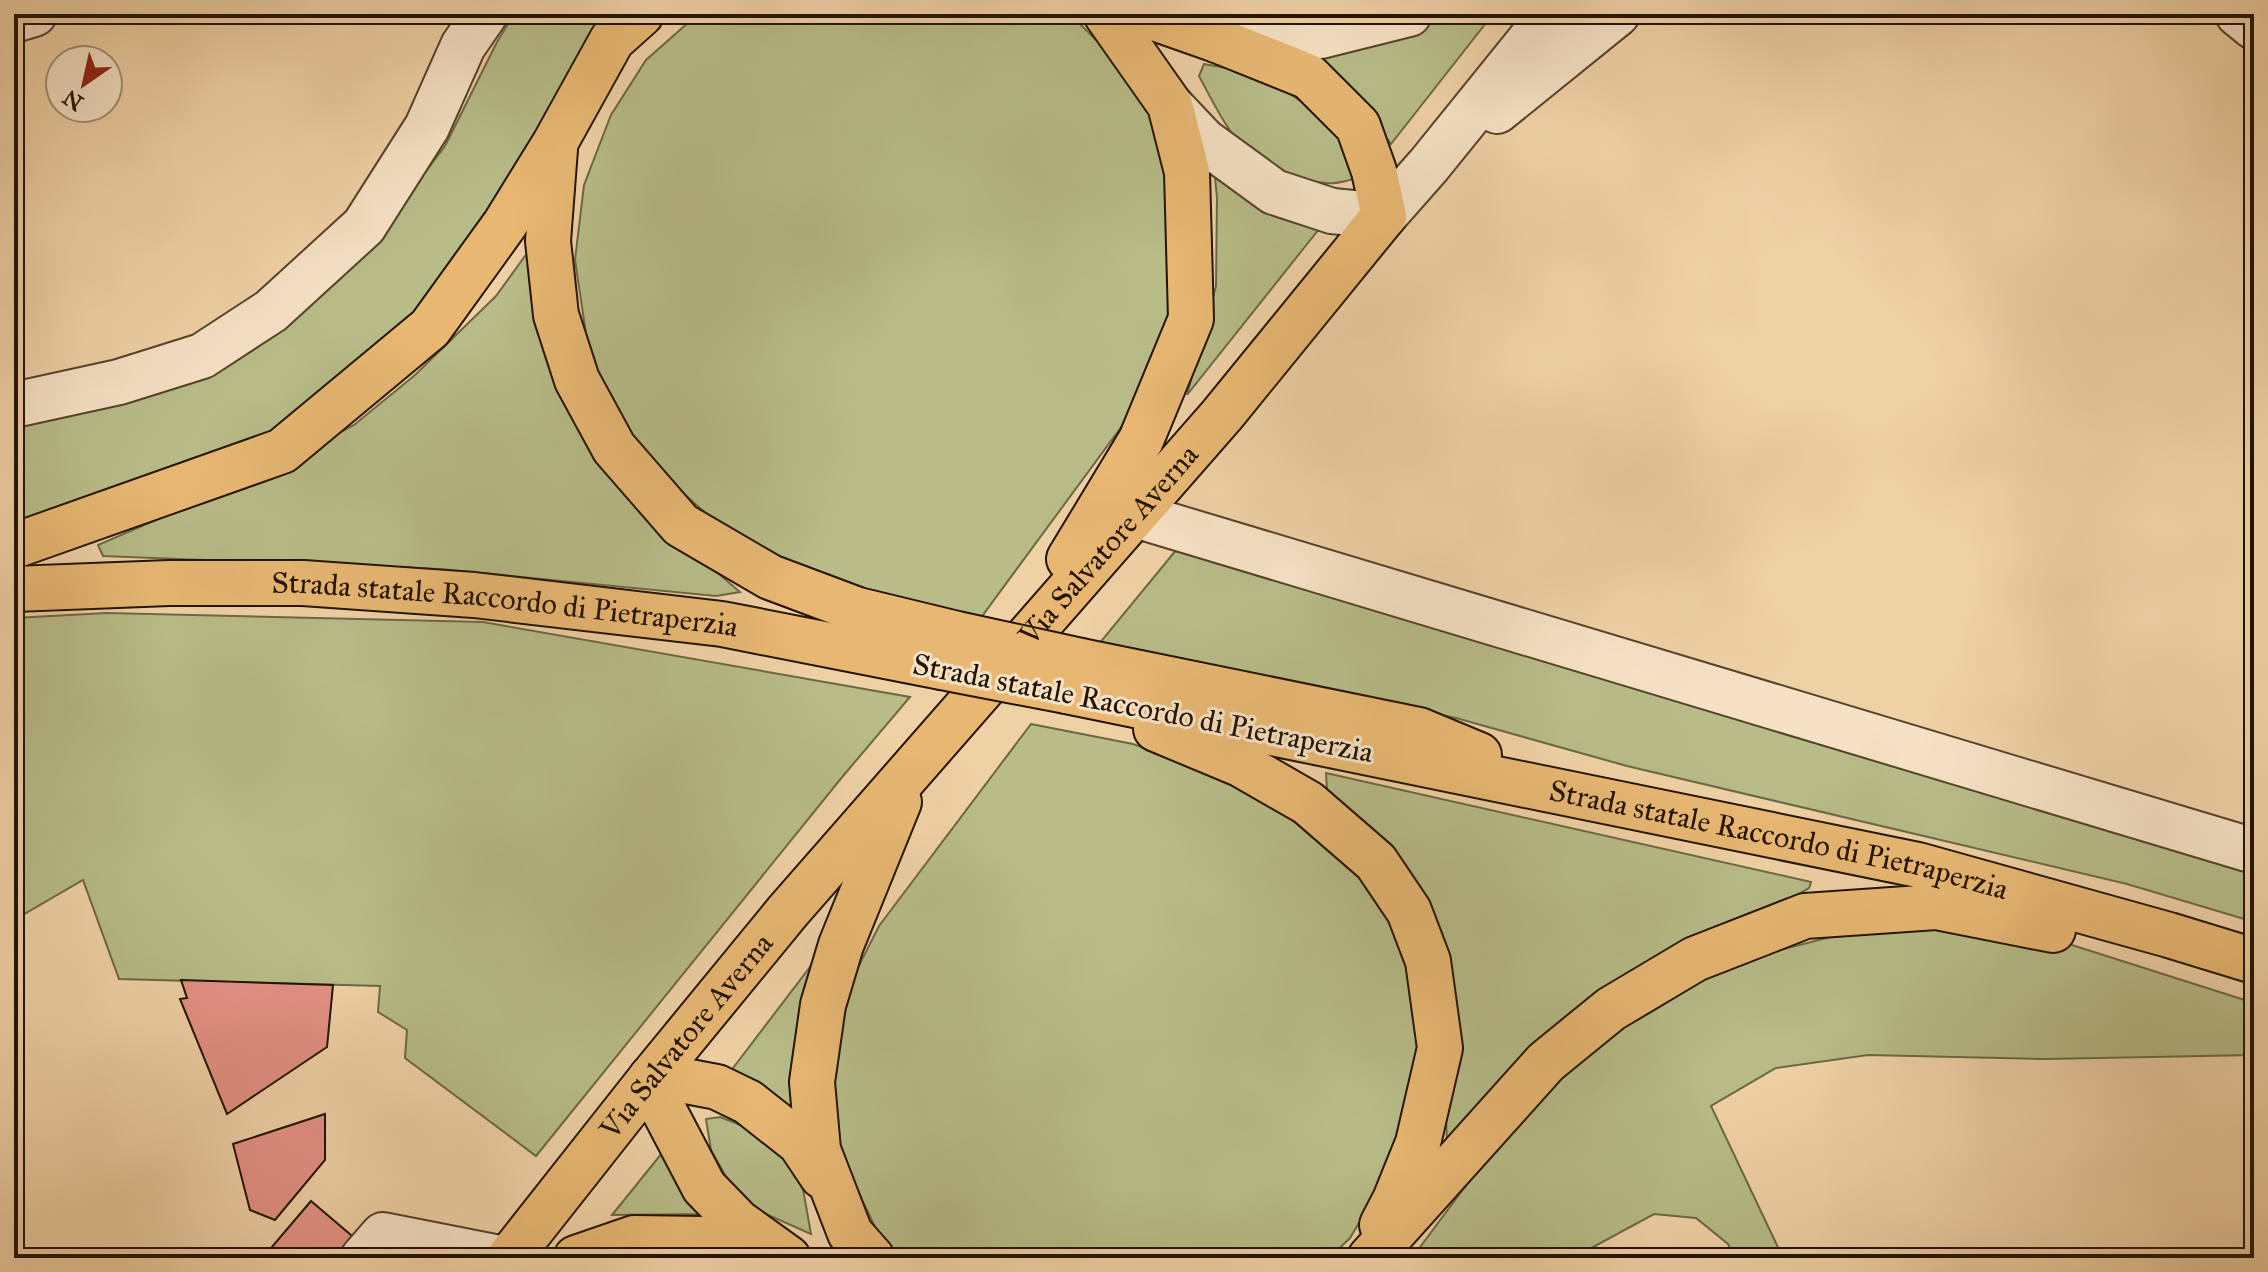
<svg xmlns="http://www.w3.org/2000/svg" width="2268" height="1272" font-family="'IM FELL Great Primer',serif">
  <rect width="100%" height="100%" fill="#efd1a6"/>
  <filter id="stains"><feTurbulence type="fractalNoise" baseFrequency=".0025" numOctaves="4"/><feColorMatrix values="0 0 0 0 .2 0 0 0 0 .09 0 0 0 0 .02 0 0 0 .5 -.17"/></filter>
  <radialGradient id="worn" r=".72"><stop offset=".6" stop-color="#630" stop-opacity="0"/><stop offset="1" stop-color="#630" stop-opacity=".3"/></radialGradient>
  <g fill="#b7bc88" stroke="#6d6844" stroke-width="2">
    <path d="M514,14H610L456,277L298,418L177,481L14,532V419L125,392L377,236L445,146L497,42Z"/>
    <path d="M698,14H1064L1078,22L1127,71L1163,129L1187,250L1158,377L977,623L857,590L783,564L718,524L657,470L618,417L589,354L575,260L584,185L611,115L646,60Z"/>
    <path d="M1452,14H1493L1391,144L1362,110L1292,54L1432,22Z"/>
    <path d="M1204,64L1232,69L1277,85L1328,120L1351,158L1353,179C1331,186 1326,183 1304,180C1244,170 1225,124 1199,76Z"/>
    <path d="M1214,167L1319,229L1187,395L1216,286L1217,198Z"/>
    <path d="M536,255L677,538L740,592L716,596L440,569L103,556L98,545L258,476L354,425L415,375L496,296L525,256Z"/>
    <path d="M1177,549L2254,871V922L2127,884L1627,766L1456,718L1098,645Z"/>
    <path d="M107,613L483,622L910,697L843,776L536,1156L405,1058L407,1030L378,1012L380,986L119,979L83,880L14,920V618Z"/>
    <path d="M1031,724L1133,744L1216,774L1290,812L1364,874L1401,936L1427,1065L1397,1158L1350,1238L1329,1258H899L876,1229L841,1156L832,1106L835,1036L847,989L879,926Z"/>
    <path d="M1326,773L1811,882L1809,888L1777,907L1447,1143L1446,1117L1392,851L1327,790Z"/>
    <path d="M1940,923L2072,945L2254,1003V1055L2045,1059L1868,1055L1776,1068L1711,1106L1783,1258H1735L1728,1244L1696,1218L1654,1214L1573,1258H1412L1505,1133L1569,1066L1650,1001L1749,958L1850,932Z"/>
    <path d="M810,967L793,1114L730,1072Z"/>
    <path d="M720,1117L748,1128L781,1151L803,1189L811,1234L757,1210L730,1184L711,1150L706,1119Z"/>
    <path d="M662,1153L705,1214L612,1215Z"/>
  </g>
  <g fill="#e49286" stroke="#231300" stroke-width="2">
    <path d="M181,980L333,985L327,1047L227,1114L180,999L187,998Z"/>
    <path d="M325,1114V1160L275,1220L250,1210L233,1144Z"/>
    <path d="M311,1201L378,1258H269L265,1255Z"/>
  </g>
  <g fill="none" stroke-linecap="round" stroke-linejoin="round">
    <defs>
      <g id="minor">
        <path d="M2238,14L2254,27"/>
        <path d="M14,20L34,14"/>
        <path d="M1217,40L1321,36L1409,14"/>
        <path d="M1170,105L1204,141L1274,192L1332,211L1384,216L1429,165L1551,14"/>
        <path d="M1497,111L1617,14"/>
        <path d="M14,405L119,382L202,356L271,311L364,226L427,127L463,46L485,14"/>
        <path d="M1135,515L2254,851"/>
        <path d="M363,1258L383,1235L500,1258"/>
      </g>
      <g id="major">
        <path d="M555,149L548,241L556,315L577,380L614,448L681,525L770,577L858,610L957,634"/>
        <path d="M14,546L282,451L430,328L505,224L555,143L612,40L641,14"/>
        <path d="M1069,559L1141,440L1191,319L1187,172L1170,105L1106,14"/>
        <path id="s1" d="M14,589L169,583H303L474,595L722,624L941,667"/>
        <path d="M1081,661L1419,730L1479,755"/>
        <path id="s2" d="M1066,691L1918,865L2169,935L2254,961"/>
        <path d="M1156,729L1240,764L1308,803L1376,862L1409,911L1428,961L1440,1048L1418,1143L1395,1200L1382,1225"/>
        <path d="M651,1078L660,1103L704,1187L738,1222L788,1258"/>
        <path d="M651,1078L675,1079L717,1087L748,1102L800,1143L822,1176"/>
        <path id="s3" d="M509,1258L651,1078L788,911L1222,415L1384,216L1374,171L1358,126L1309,77L1217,40L1143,14"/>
        <path d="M576,1258L634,1238L705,1239L761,1258"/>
        <path d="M872,1258L850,1233L818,1150L812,1082L823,1005L841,945L899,802"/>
        <path d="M1370,1258L1546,1062L1611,1009L1695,959L1805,916L1936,907L2053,930"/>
      </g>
    </defs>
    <use href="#minor" stroke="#56422a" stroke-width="48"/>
    <use href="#major" stroke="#231300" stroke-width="48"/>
    <use href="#minor" stroke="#f5e1c5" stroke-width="44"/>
    <use href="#major" stroke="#e8b873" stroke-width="44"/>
    <defs>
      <g id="major-bridge">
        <path d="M957,634L1081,661"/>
        <path d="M941,667L1066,691"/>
      </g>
    </defs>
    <use href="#major-bridge" stroke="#231300" stroke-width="48" stroke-linecap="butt"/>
    <use href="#major-bridge" stroke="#e8b873" stroke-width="44"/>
  </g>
  <g text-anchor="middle" stroke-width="6" stroke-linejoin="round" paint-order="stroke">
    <g font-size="30" fill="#231300" stroke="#f5e1c5">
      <text dy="10" stroke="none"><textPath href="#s3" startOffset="932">Via Salvatore Averna</textPath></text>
      <text dy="10" stroke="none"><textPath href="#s1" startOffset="492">Strada statale Raccordo di Pietraperzia</textPath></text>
      <text transform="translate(1143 708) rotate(11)" y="10">Strada statale Raccordo di Pietraperzia</text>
      <text dy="10" stroke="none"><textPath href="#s2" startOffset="728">Strada statale Raccordo di Pietraperzia</textPath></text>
      <text dy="10" stroke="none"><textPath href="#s3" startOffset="284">Via Salvatore Averna</textPath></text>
    </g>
  </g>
  <rect width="2268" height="1272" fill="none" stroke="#efd1a6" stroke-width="48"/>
  <rect x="16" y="16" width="2236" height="1240" fill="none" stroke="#231300" stroke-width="4"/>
  <rect x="24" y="24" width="2220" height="1224" fill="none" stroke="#231300" stroke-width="2"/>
  <g transform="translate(84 84) rotate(214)"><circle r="38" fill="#f5e1c5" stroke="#a18f76" stroke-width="2"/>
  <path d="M0-6L14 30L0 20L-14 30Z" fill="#8f2418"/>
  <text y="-12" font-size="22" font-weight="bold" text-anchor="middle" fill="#231300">N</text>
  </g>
  <rect width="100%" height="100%" filter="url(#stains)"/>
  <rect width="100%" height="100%" fill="url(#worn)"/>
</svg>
